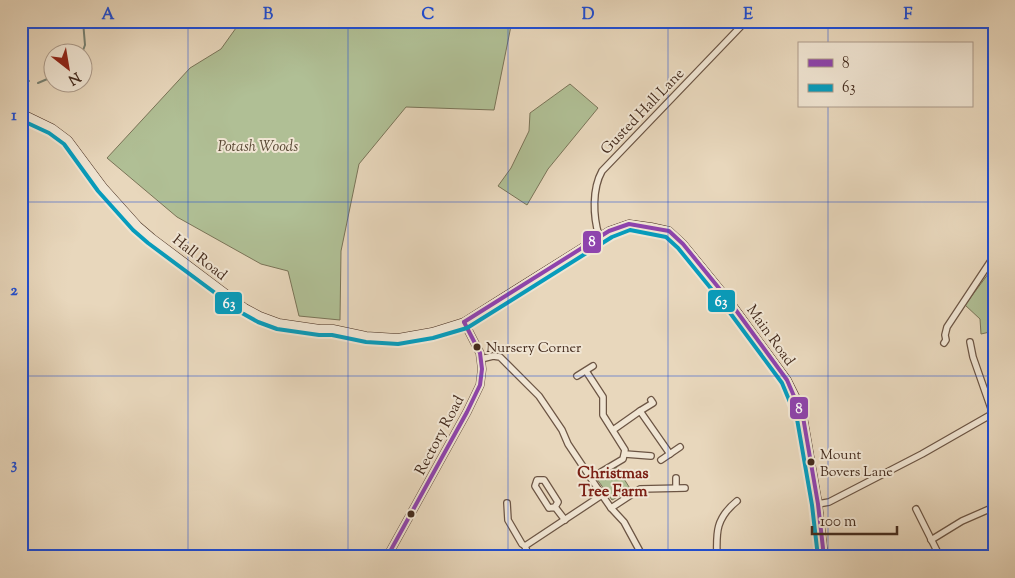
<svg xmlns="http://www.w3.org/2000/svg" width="1015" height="578" font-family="'Sorts Mill Goudy',serif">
  <rect width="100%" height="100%" fill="#e8d7bc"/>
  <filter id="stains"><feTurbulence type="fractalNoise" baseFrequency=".004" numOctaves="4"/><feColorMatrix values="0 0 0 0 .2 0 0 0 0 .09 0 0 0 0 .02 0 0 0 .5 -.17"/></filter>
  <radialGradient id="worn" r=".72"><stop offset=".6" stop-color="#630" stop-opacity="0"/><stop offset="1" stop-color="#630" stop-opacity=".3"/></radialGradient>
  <g fill="#b0bf95" stroke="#7a7458">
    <path d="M241,21H512L494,110L406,107L359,164L341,251L340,320L299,316L288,271L261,264L177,217L107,158L190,68L221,49Z"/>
    <path d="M570,84L598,108L548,169L527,205L498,186L511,168L529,131L530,113Z"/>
    <path d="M994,266V331L981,334L980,319L965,305Z"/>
    <path d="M614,463L631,490L612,500L594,475Z"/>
  </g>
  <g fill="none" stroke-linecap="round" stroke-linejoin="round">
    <g stroke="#768072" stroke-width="2">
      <path d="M82,53L85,45L83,21"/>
      <path d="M21,79L29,81"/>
      <path d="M38,83L52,77"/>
    </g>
    <defs>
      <g id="minor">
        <path d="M599,236C593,216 592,189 602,171L746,21"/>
        <path d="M970,342L973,357L994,417"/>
        <path d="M944,343L946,340L945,335L947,327L994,256"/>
        <path d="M481,359L493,356L500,357L539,396L562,430L568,444L602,495L611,508L624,522L643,557"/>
        <path d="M586,371L603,397V415L625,450L623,459L591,478"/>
        <path d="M577,376L593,366"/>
        <path d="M640,411L653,403L651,400"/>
        <path d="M613,430L640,411L670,454"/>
        <path d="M625,454L651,456"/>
        <path d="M661,460L680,447"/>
        <path d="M676,478V488"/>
        <path d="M507,503L508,520L522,544L525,546"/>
        <path d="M818,504L829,502L922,454L992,414"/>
        <path d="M555,507L549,508L535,486L537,480H544L558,502L555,507L565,520"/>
        <path d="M611,508L640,489L685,488"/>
        <path d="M916,509L940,557"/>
        <path d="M931,540L962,521L994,507"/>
        <path d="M529,557L525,546L602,495"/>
        <path d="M717,557C716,532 716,518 737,501"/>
      </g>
      <path id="tertiary" d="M387,557L467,412L480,385L482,369L480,353L464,322"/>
      <path id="secondary" d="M21,113L52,128L68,140L103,187L138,226L152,238L245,308L260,316L279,323L320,329H333L366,336L398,338L432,332L464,322L609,231L629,224L651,227L669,231L683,244L727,298L787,380L797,400L803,417L818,504L824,557"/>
    </defs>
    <use href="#minor" stroke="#6c5544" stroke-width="8"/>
    <use href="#tertiary" stroke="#6c5544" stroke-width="9"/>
    <use href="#secondary" stroke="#432a1c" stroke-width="9"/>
    <use href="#minor" stroke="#f0e5d3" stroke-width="5.5"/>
    <use href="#tertiary" stroke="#f0e5d3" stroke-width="7"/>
    <use href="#secondary" stroke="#f0e5d3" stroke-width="8"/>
    <defs>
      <g id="bus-1">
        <path d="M464,322L609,231L629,224L669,231L683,244L727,298L787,380L803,417L818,504L824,557"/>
        <path d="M387,557L467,412L480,385L482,369L480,353L464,322"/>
      </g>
      <path id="bus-2" d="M21,120L49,133L64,144L98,191L133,230L148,243L242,313L258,322L277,329L319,335H332L366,342L398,344L433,338L467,328L612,237L630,230L666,237L678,248L722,302L782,383L797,419L812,505L818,557"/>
    </defs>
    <use href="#bus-1" stroke="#f0e5d3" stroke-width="8"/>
    <use href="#bus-2" stroke="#f0e5d3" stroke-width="8"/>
    <use href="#bus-1" stroke="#8e44ad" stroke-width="4"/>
    <use href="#bus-2" stroke="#079cbc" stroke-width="4"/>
  </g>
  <path fill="none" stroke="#1d4ed8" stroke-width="1" stroke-opacity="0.55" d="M188,21V557M348,21V557M508,21V557M668,21V557M828,21V44M828,106V557M21,202H994M21,376H994"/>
  <g fill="#432a1c" stroke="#f0e5d3" stroke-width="2">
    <circle cx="477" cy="347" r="4.5"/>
    <circle cx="811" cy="462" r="4.5"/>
    <circle cx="411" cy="514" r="4.5"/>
  </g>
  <g text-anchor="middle" stroke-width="4" stroke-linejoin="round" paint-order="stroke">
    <g font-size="14" fill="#432a1c" stroke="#f0e5d3" text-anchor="start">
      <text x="486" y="352">Nursery Corner</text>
      <text x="820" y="459">Mount<tspan x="820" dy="17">Bovers Lane</tspan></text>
    </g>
    <g font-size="15" fill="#432a1c" stroke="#f0e5d3">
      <text transform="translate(642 111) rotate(-46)" y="5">Gusted Hall Lane</text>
      <text transform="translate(200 257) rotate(38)" y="5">Hall Road</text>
      <text transform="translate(771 335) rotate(54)" y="5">Main Road</text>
      <text transform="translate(439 435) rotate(-62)" y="5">Rectory Road</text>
    </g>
    <g font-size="15" font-style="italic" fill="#594834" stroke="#f0e5d3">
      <text x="258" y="151">Potash Woods</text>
    </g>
    <g font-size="16" font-weight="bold" fill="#7a1f14" stroke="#f0e5d3">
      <text x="613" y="478">Christmas<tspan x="613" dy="18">Tree Farm</tspan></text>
    </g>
  </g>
  <g stroke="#f0e5d3" stroke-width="2">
    <rect x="582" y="230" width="20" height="24" rx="5" fill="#8e44ad"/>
    <rect x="707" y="289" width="29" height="24" rx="5" fill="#079cbc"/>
    <rect x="214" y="291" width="29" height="24" rx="5" fill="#079cbc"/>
    <rect x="789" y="396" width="20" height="24" rx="5" fill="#8e44ad"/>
  </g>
  <g font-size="14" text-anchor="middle" font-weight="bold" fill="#fff">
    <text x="592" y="246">8</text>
    <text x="721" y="306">63</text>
    <text x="229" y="308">63</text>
    <text x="799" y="413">8</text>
  </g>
  <rect width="1015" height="578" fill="none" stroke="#e8d7bc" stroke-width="55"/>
  <rect x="798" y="42" width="175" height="65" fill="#f0e5d3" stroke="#ab9a8a"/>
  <rect x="808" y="59" width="25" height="8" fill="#8e44ad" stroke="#ab9a8a"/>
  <text x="842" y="68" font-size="15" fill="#432a1c">8</text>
  <rect x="808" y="84" width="25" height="8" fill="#079cbc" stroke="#ab9a8a"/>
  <text x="842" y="92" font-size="15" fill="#432a1c">63</text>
  <g transform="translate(68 68) rotate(149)"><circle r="24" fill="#f0e5d3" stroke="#ab9a8a"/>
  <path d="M0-4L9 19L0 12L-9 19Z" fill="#8f2418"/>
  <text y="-8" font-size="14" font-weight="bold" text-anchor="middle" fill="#432a1c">N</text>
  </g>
  <path d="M812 526v8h85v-8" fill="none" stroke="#432a1c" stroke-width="2.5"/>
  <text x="820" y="526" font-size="15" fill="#432a1c" stroke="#f0e5d3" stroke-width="4" paint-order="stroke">100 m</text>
  <rect x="28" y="28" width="960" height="522" fill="none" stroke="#1d4ed8" stroke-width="2"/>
  <g font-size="16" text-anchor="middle" font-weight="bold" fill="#1d4ed8">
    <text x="108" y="19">A</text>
    <text x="268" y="19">B</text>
    <text x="428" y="19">C</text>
    <text x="588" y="19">D</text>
    <text x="748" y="19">E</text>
    <text x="908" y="19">F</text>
    <text x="14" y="120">1</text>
    <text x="14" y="295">2</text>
    <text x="14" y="469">3</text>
  </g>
  <rect width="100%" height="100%" filter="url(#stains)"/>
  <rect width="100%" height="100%" fill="url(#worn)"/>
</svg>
